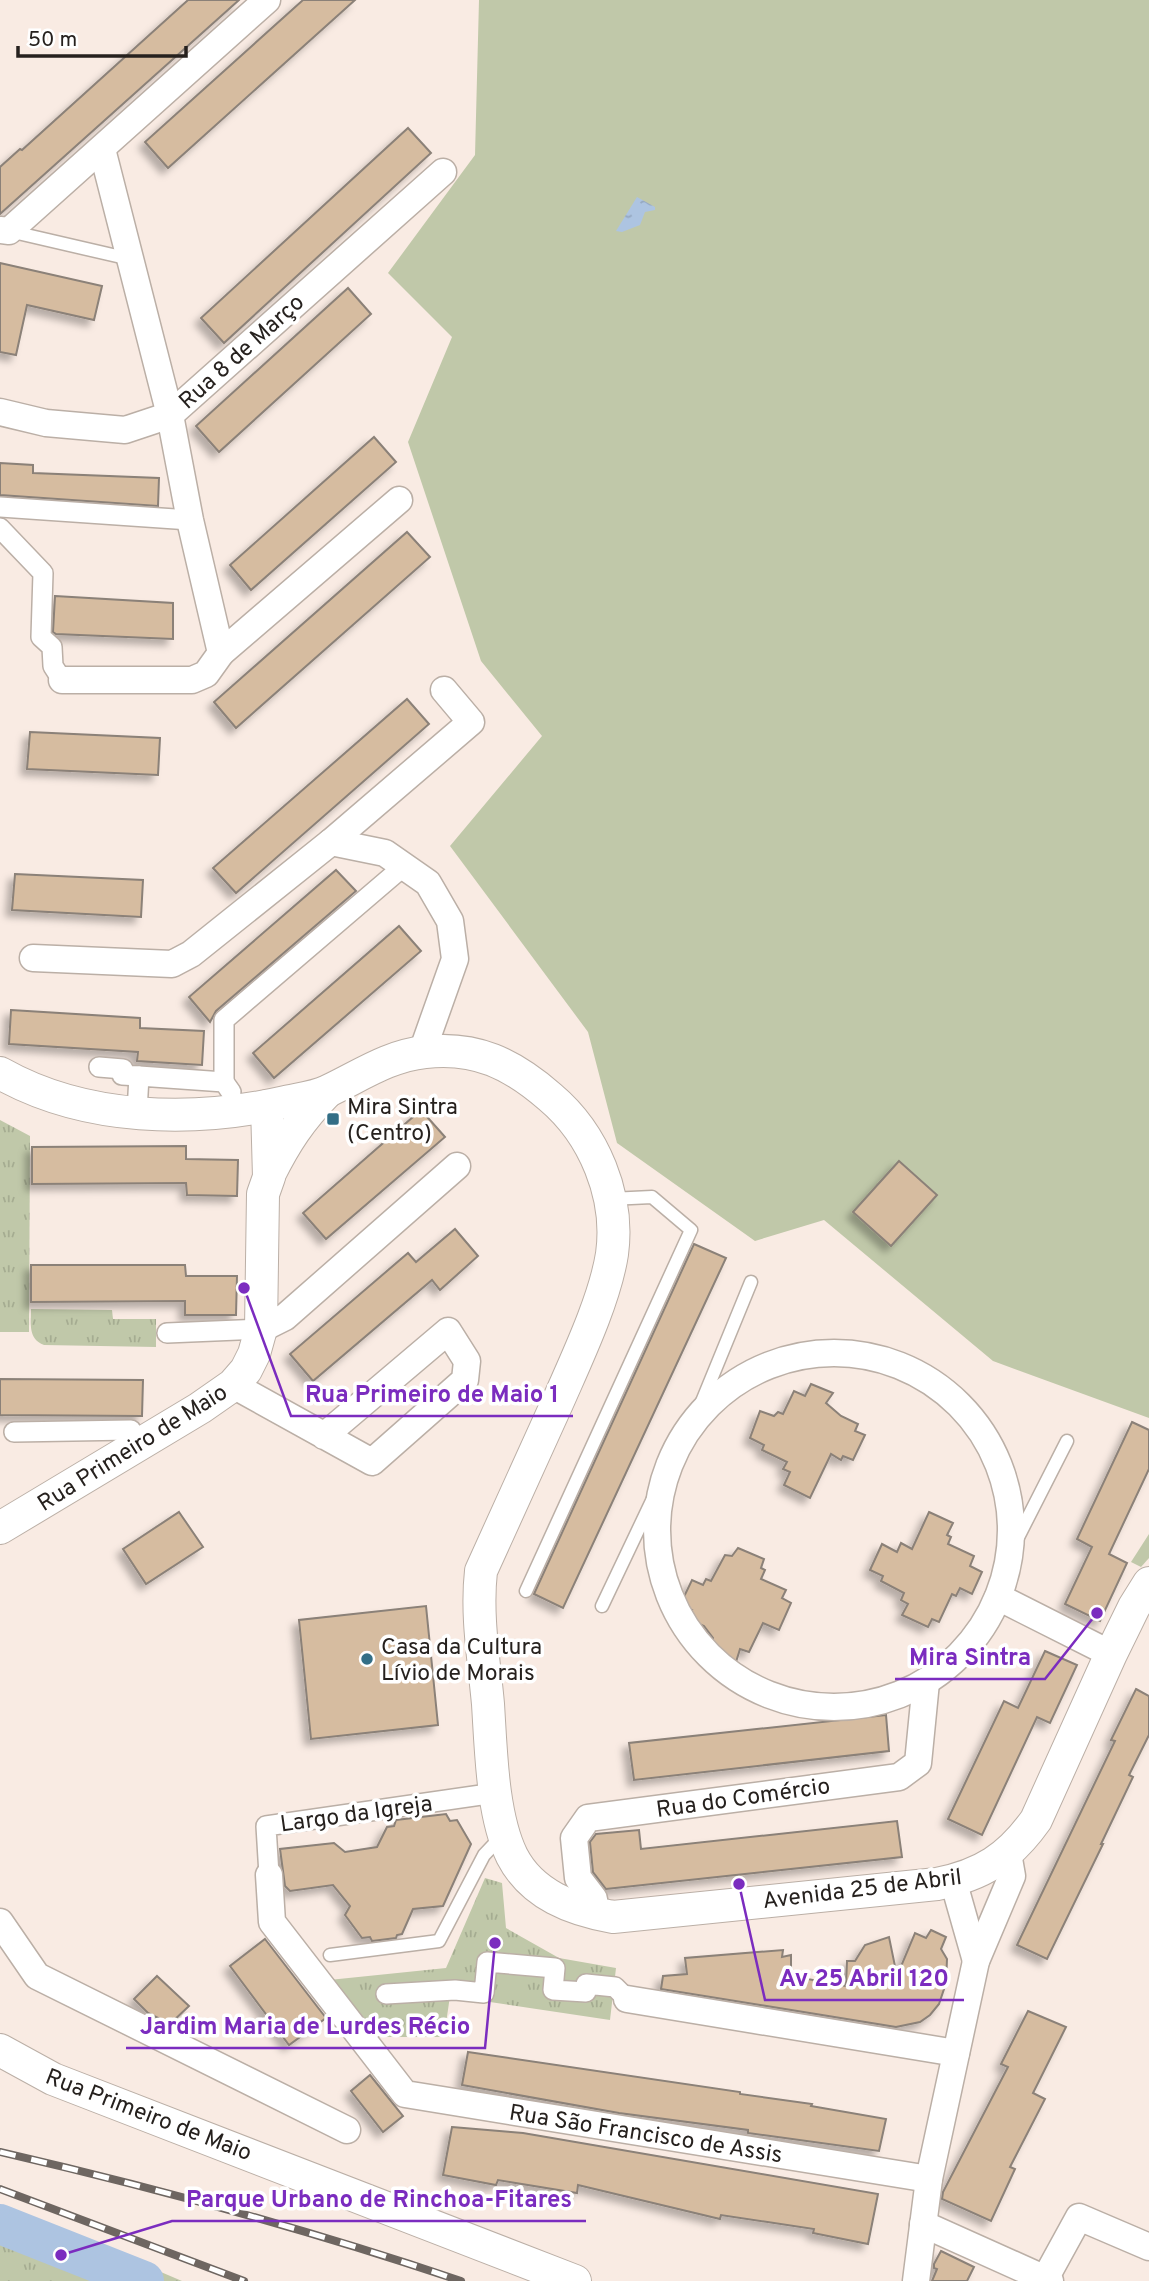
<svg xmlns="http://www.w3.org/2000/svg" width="1149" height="2281" font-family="Overpass,sans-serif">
  <defs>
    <pattern id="park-tufts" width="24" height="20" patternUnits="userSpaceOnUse" patternTransform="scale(1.75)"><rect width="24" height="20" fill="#c0c8a9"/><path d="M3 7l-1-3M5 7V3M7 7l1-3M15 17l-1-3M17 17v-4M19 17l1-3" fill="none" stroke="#a5ac91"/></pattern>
    <pattern id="water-ripples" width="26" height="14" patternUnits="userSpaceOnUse" patternTransform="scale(1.75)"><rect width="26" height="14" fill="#adc4e1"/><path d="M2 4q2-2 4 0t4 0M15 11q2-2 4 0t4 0" fill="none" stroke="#95a8c1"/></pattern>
    <filter id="shadow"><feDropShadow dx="-6" dy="6" stdDeviation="3.5" flood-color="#0004"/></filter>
  </defs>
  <rect width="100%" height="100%" fill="#f9ebe3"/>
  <g fill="#c0c8a9">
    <path d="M479,0H1149V1418L993,1361L824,1220L755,1241L617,1143L588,1032L450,846L542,736L481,661L408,442L452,337L388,273L475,155Z"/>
    <path d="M1149,1534V1558L1141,1567L1131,1562Z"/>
  </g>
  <g fill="url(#park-tufts)">
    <path d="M0,1120L30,1136L29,1332H0Z"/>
    <path d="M31,1309L112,1310L113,1319H156V1347L44,1345C28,1339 31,1324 31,1309Z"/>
    <path d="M485,1878L502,1883L506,1928L559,1958L616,1968L610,2020L450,1996L444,2037H370L329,1980L446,1968Z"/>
    <path d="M0,2207L60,2229L182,2281H0Z"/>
  </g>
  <path fill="url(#water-ripples)" d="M637,197L655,207V210L645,212L640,225L622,232L616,231Z"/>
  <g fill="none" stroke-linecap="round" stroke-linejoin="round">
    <path stroke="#adc4e1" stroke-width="40" d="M0,2224L144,2281"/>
  </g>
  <g fill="#d6bca0" stroke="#8b8178" stroke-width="2" filter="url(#shadow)">
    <path d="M188,0H239L0,214V167L20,149L22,150Z"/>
    <path d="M303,0H355L168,168L145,142Z"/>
    <path d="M408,128L431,153L224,343L201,318Z"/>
    <path d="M0,263L102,286L94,320L27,305L16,355L0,352Z"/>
    <path d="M348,288L371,314L219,452L196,426Z"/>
    <path d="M374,437L396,462L251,590L230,565Z"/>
    <path d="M0,463L33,465V473L159,478L158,506L0,495Z"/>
    <path d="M407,532L430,557L236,728L214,702Z"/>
    <path d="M55,596L173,603V639L56,634L53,632Z"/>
    <path d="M407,699L429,724L236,893L213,868Z"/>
    <path d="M30,732L160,738L158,775L27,769Z"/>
    <path d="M336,870L356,891L216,1011L210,1022L189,997Z"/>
    <path d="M15,874L143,880L141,917L12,910Z"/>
    <path d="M399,926L421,951L274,1078L253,1053Z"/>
    <path d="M11,1010L140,1018V1028L204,1031L202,1065L137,1061L138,1052L9,1044Z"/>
    <path d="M421,1110L445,1137L326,1239L303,1213Z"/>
    <path d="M186,1146V1159L238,1160L237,1196L187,1195L186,1183L32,1184V1147Z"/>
    <path d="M899,1161L937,1195L891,1246L853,1212Z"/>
    <path d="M455,1229L478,1256L440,1290L432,1280L313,1381L290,1354L408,1253L416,1262Z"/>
    <path d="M694,1244L726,1258L563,1608L534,1594Z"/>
    <path d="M31,1265H185L186,1276H237L236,1315H185V1301L31,1302Z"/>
    <path d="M0,1379L143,1380L142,1416L0,1415Z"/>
    <path d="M811,1384L833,1393L826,1403L841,1416L858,1424L855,1431L865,1435L853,1460L843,1456L841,1460L831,1454L810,1498L784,1485L790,1472L783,1469L787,1462L762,1450L764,1445L750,1438L760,1411L774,1416L778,1412L783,1414L794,1391L805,1396Z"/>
    <path d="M1132,1422L1149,1430V1469L1109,1554L1127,1563L1100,1621L1065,1604L1092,1547L1077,1539Z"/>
    <path d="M179,1512L203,1547L146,1584L123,1549Z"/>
    <path d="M929,1512L953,1523L947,1535L951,1537L948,1544L974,1556L970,1566L982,1572L972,1594L960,1588L956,1596L952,1594L939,1622L932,1619L928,1627L902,1615L908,1604L901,1600L904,1593L881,1581L883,1576L870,1570L882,1544L897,1552L901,1543L912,1549Z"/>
    <path d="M738,1548L764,1559L761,1568L765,1570L761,1579L786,1590L782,1598L791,1603L779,1630L763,1623L749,1652L740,1649L736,1662L710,1651L713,1638L704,1626L688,1619L692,1610L680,1605L692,1580L703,1585L706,1579L711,1581L725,1555L732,1556Z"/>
    <path d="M426,1606L438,1725L311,1739L299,1620Z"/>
    <path d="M1045,1651L1077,1665L1050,1723L1037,1717L982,1835L948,1819L1004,1701L1018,1708Z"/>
    <path d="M1136,1689L1149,1696V1735L1129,1775L1133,1777L1101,1844H1103L1047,1959L1017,1945L1115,1741L1111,1740Z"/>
    <path d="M886,1715L889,1751L634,1780L629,1743Z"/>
    <path d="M446,1814L450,1821L457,1820L471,1844L443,1906L413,1909L402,1934L397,1935L396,1938L372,1941L370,1937L362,1938L345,1915L350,1906L333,1885L290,1891L285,1886L280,1849L334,1843L345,1852L377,1847L387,1827L394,1826L396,1820Z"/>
    <path d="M897,1821L902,1857L606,1889L593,1872L590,1842L596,1834L639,1830L641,1849Z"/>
    <path d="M931,1930L946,1937L941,1949L947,1959L946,1983L939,2004L930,2015L920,2022L896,2027L661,1989L663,1976L687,1974L685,1958L783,1950L782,1957L791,1955V1976L846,1986L847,1961H855L865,1945L889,1937L897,1976L915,1933L926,1938Z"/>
    <path d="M265,1939L326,2018L289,2045L230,1966Z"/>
    <path d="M157,1976L189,2006L170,2024L148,2013L134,1999Z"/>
    <path d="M1028,2011L1066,2027L1033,2093L1045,2099L1010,2167L1015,2169L991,2221L942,2199L943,2192L1008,2067L1001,2064Z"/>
    <path d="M468,2052L740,2092V2094L812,2104L811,2106L886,2119L879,2151L748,2133V2130L619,2113L462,2085Z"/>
    <path d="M370,2075L403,2116L383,2132L351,2091Z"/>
    <path d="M452,2127L523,2133L878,2194L868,2244L813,2233L814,2229L721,2215L720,2219L578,2185L577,2193L498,2180L496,2185L443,2175Z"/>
    <path d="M941,2251L974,2267L967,2281H932L937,2269L934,2268V2264Z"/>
  </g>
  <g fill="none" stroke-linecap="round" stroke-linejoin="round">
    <defs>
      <g id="service">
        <path d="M9,231L130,259"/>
        <path d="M694,1421L751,1282"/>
        <path d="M1010,1553L1067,1441"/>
        <path d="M526,1591L691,1230L652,1197L610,1199"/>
        <path d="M602,1606L669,1465"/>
        <path d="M330,1955L439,1941L484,1855L502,1836"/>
      </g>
      <g id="pedestrian">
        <path d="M0,507L190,520"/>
        <path d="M0,528L43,573L41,637L52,647L53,666L62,680"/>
        <path d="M99,1067L123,1069L122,1075L139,1076"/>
        <path d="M224,1082V1020L404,866"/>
        <path d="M137,1112L139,1076L224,1082L231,1092"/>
        <path d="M167,1333L261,1329"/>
        <path d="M14,1432L131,1430"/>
        <path d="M269,1875L266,1826L495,1793"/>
        <path d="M386,1994L455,1990L484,1993L487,1962L555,1968L553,1990L586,1992V1984L615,1987L627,1999"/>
      </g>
      <g id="minor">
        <path d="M0,230L9,231L267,0"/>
        <path d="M0,412L46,423L125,430L170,415L443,172"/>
        <path d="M221,653L399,500"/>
        <path d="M62,680H192L206,674L221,653L190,520L170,415L102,149"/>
        <path d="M331,842L471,722L444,690"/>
        <path d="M33,958L172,964L191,954L331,842L385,853L428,883L450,921L455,959L422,1052"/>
        <path d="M261,1329L285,1317L457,1166"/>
        <circle cx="834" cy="1530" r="177"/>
        <path d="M233,1385L372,1462L465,1380L467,1361L448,1331L324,1436"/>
        <path d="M998,1597L1111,1654"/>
        <path d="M269,1875L272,1922L405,2094L929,2179L976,1961L1012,1876L1008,1853"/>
        <path d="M953,1880L976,1961"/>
        <path d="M595,1914L594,1899L578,1878L574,1838L588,1818L899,1777L918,1763L926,1682"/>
        <path d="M0,1922L37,1976L347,2130"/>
        <path d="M627,1999L956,2053"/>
        <path d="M923,2224L1050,2281"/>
        <path d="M1045,2279L1079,2217L1149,2247"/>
        <path d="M916,2281L929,2179"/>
      </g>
      <g id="tertiary">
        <path d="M0,1073C85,1121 193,1123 285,1102C299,1099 316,1097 328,1091C360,1076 388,1056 425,1052C476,1046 512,1064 550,1097C594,1134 620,1196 612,1254C605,1299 577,1358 559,1399C533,1457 507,1514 481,1571C476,1615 484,1660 488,1704C491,1750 492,1815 512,1856C532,1895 573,1910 613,1917L937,1884C982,1875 1009,1858 1036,1820L1111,1654L1134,1607L1149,1583"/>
        <path d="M269,1175C286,1141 300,1120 327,1092"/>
        <path d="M0,1528L200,1408L233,1385L246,1370L254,1354L261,1329L263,1194L269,1177L267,1106"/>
        <path d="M0,2050L53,2079L575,2281"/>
      </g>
    </defs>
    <use href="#service" stroke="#bbafa6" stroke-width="15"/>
    <use href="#pedestrian" stroke="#bbafa6" stroke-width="22"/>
    <use href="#minor" stroke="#bbafa6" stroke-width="29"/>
    <use href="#tertiary" stroke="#bbafa6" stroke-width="34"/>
    <use href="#service" stroke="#fff" stroke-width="12"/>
    <use href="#pedestrian" stroke="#fff" stroke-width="19"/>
    <use href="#minor" stroke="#fff" stroke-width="26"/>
    <use href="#tertiary" stroke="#fff" stroke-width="32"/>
    <defs>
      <g id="rail">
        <path d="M0,2152C156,2188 310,2230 461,2281"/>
        <path d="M0,2189L244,2281"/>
      </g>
    </defs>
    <use href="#rail" stroke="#6e6661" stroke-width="8"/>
    <use href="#rail" stroke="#fff" stroke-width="5" stroke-dasharray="16" stroke-linecap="butt"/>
  </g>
  <g fill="#336e86" stroke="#fff" stroke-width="2.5">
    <rect x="326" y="1112" width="14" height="14" rx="3.5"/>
    <circle cx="367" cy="1659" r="7"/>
  </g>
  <g text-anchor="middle" stroke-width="7" stroke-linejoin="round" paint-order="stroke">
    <g font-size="23" fill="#26211e" stroke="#fff">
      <text transform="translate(241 351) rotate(-42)" y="8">Rua 8 de Março</text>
      <text transform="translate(132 1447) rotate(-32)" y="8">Rua Primeiro de Maio</text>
      <text transform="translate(743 1797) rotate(-8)" y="8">Rua do Comércio</text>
      <text transform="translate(356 1813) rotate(-8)" y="8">Largo da Igreja</text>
      <text transform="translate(862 1888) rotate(-7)" y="8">Avenida 25 de Abril</text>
      <text transform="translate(149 2114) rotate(21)" y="8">Rua Primeiro de Maio</text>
      <text transform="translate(646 2133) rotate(9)" y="8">Rua São Francisco de Assis</text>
    </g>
    <g font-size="23" fill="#26211e" stroke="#fff" text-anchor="start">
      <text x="347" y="1114">Mira Sintra<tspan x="347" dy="26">(Centro)</tspan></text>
      <text x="381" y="1654">Casa da Cultura<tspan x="381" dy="26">Lívio de Morais</tspan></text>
    </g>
  </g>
  <path fill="none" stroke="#7b2cbf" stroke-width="2.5" d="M244 1288L291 1416H573M1097 1613L1045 1679H895M739 1884L765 2000H964M495 1943L485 2048H126M61 2255L172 2221H586"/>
  <g fill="#7b2cbf" stroke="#fff" stroke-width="2.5">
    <circle cx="244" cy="1288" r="7"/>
    <circle cx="1097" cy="1613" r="7"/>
    <circle cx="739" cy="1884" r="7"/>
    <circle cx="495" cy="1943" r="7"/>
    <circle cx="61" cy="2255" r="7"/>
  </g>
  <g font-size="24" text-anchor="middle" font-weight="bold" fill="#7b2cbf" stroke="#fff" stroke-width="7" stroke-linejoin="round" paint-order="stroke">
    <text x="432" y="1402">Rua Primeiro de Maio 1</text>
    <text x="970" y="1665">Mira Sintra</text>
    <text x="864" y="1986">Av 25 Abril 120</text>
    <text x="305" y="2034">Jardim Maria de Lurdes Récio</text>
    <text x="379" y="2207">Parque Urbano de Rinchoa-Fitares</text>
  </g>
  <path d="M18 46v10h168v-10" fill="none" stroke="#26211e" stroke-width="3.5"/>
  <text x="28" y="46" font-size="21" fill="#26211e" stroke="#ffffff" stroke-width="5" paint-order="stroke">50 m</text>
</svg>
